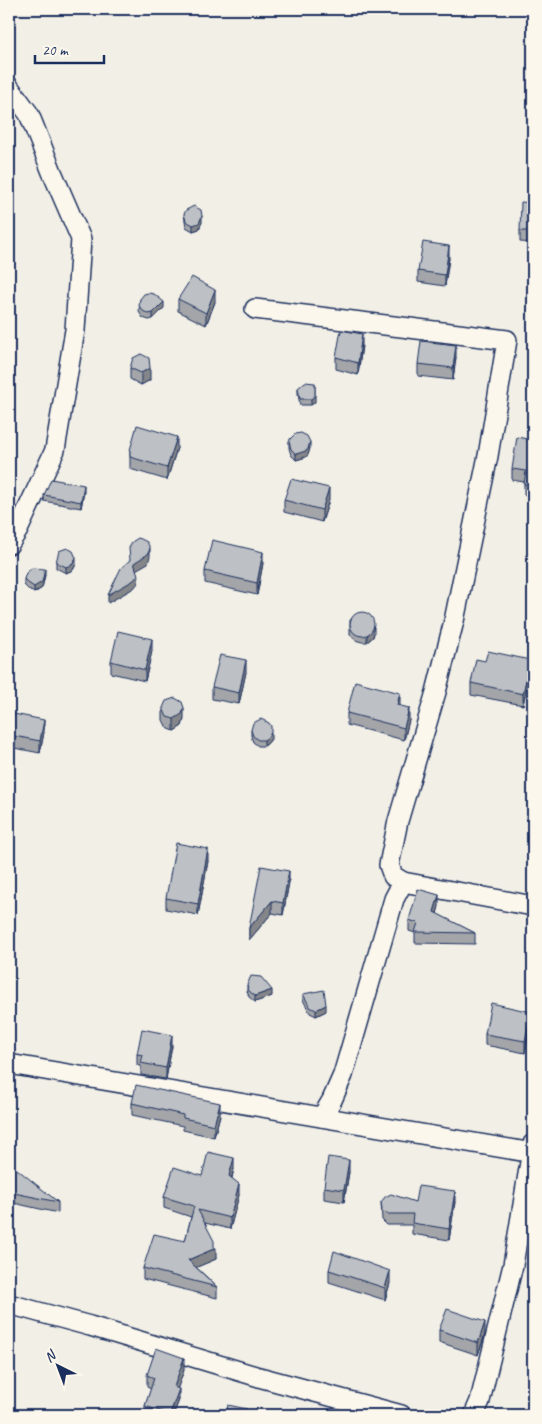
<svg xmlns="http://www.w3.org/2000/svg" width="542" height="1424" font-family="Caveat,sans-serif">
  <rect width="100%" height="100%" fill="#f2efe6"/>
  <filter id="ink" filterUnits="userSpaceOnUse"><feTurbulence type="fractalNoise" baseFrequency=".02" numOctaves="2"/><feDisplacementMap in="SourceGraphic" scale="10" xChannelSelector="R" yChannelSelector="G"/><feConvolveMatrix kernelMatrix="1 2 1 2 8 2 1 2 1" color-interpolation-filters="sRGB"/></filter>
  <g filter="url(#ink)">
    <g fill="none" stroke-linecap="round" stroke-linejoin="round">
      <defs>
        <g id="minor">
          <path d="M9,87L29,114L52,172L81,239L75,330L55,450L18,530L9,544"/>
          <path d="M255,309L507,340L488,456L454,621L436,692L398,821L389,865L393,876L403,882L533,906"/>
          <path d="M9,1064L533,1153"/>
          <path d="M322,1117L332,1100L343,1075L394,899L403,882"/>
          <path d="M9,1304L90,1326L259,1377L401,1415"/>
          <path d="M474,1415L480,1401L513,1265L533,1144"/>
        </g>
      </defs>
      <use href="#minor" stroke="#1b2f5e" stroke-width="22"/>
      <use href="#minor" stroke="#fbf7ec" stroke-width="19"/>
    </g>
    <g fill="#a3a5a9" stroke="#1b2f5e">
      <path d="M533,203V243L520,242V231Z"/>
      <path d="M184,214L202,222L199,229L193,231L186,227Z"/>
      <path d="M449,258L445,286L418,282V271Z"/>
      <path d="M140,299L164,308L153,319L149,320L143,318L139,312Z"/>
      <path d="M178,299L215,302L206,325L178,311Z"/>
      <path d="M362,345L358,375L336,369V357Z"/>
      <path d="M141,354L150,380L141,385L130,379V368Z"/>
      <path d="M456,357L453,380L418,376V364Z"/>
      <path d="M298,388L315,402L311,405H300L298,394Z"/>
      <path d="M533,440V497L524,495V482L512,480V469Z"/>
      <path d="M289,442L310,448L308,455L306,457L296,460L291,455L289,448Z"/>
      <path d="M177,448L167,480L130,469V450Z"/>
      <path d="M84,491L81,508L44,501V495Z"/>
      <path d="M284,500H329L322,522L284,512Z"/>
      <path d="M56,562L76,564L73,570L66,573L56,568Z"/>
      <path d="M263,563L257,595L205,583V571Z"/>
      <path d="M45,575L42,588L34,593L28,589L24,585V579Z"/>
      <path d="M350,620L374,633L373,637L367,642H362L355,640L350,634Z"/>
      <path d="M152,651L145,681L111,673V661Z"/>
      <path d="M246,672L239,704L212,699V687Z"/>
      <path d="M530,672L523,705L471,695V683Z"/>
      <path d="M400,705V706L409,720L404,740L347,725V713Z"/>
      <path d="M163,708L184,719L182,726L174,731L167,728L163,720Z"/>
      <path d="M9,713L44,732L40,753L9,747Z"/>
      <path d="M251,730L271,739L267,744L264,746H258L253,742L251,736Z"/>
      <path d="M208,861L198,915L166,909V898Z"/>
      <path d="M289,882L283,915L272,913L249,940V928Z"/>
      <path d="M439,906L437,914L475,933V944L415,943V933L409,931V920Z"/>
      <path d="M247,985L272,996L255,1002L249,997L247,991Z"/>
      <path d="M303,994L326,1011L316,1016L310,1013L303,1000Z"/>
      <path d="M531,1023L525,1053L485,1045V1034Z"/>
      <path d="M172,1046L166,1079L141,1075V1066L137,1065V1054Z"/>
      <path d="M132,1103L220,1115L214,1137L183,1130V1126L132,1115Z"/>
      <path d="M9,1167L58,1202V1213L9,1202Z"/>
      <path d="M234,1169L232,1178L239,1195L230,1229L205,1223L214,1248L216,1259L196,1267L217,1287V1298L143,1279V1268L185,1241L191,1217L164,1208V1197L202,1176Z"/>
      <path d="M349,1172L344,1202L324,1199V1187Z"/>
      <path d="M381,1202H455L449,1240L412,1234V1225H387L382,1220Z"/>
      <path d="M329,1270L390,1283L385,1300L329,1282Z"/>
      <path d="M439,1330L485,1334L478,1355L439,1342Z"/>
      <path d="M184,1370L177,1388L179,1400L173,1415H145V1406L151,1389L147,1387V1375Z"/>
    </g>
    <g fill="#848689" stroke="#1b2f5e">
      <path d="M202,216V222L199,229L193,231V225Z"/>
      <path d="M449,246V258L445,286V275Z"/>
      <path d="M215,290V302L206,325V313Z"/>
      <path d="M164,302V308L153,319V313Z"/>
      <path d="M362,334V345L358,375V363Z"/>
      <path d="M456,345V357L453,380V368Z"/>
      <path d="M150,368V380L141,385V373Z"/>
      <path d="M315,383V402L311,405V399Z"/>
      <path d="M177,437V448L167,480V468Z"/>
      <path d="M310,442V448L308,455L306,457L296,460V454Z"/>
      <path d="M84,485V491L81,508V502Z"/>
      <path d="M329,488V500L322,522V510Z"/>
      <path d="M150,548V556L148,563L134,571V563Z"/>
      <path d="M263,552V563L257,595V583Z"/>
      <path d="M76,558V564L73,570L66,573V567Z"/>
      <path d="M45,569V575L42,588L34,593V587Z"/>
      <path d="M138,575V583L134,588L108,603V595Z"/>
      <path d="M374,627V633L373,637L367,642V636Z"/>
      <path d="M152,639V651L145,681V670Z"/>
      <path d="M246,660V672L239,704V693Z"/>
      <path d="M530,660V672L523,705V694Z"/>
      <path d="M400,693V705L397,717V705Z"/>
      <path d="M184,708V719L182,726L174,731V719Z"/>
      <path d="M409,708V720L404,740V728Z"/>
      <path d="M44,720V732L40,753V741Z"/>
      <path d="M271,733V739L267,744L264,746V740Z"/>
      <path d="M208,849V861L198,915V904Z"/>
      <path d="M289,871V882L283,915V903Z"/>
      <path d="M439,895V906L434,923V912Z"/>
      <path d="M272,901V913L249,940V928Z"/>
      <path d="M272,990V996L255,1002V996Z"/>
      <path d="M326,1005V1011L316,1016V1010Z"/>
      <path d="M531,1012V1023L525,1053V1041Z"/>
      <path d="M172,1035V1046L166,1079V1068Z"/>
      <path d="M220,1103V1115L214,1137V1125Z"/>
      <path d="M234,1158V1169L229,1187V1176Z"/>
      <path d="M349,1160V1172L344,1202V1190Z"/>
      <path d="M239,1184V1195L230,1229V1218Z"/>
      <path d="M455,1191V1202L449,1240V1229Z"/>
      <path d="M216,1248V1259L188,1271V1260Z"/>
      <path d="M390,1271V1283L385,1300V1288Z"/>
      <path d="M485,1322V1334L478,1355V1343Z"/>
      <path d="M184,1358V1370L174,1399V1387Z"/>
      <path d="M179,1389V1400L173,1415H170Z"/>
    </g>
    <g fill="#bdc0c4" stroke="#1b2f5e">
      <path d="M521,202L533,203V231H520Z"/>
      <path d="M194,206L201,210L202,216L199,223L193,225L186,221L184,214L186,210Z"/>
      <path d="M423,242L449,246L445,275L418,271Z"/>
      <path d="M192,277L215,290L206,313L178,299Z"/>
      <path d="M148,293L154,294L164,302L153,313L149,314L143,311L139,306L140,299L144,294Z"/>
      <path d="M341,330L362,334L358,363L336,357Z"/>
      <path d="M421,341L456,345L453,368L418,364Z"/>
      <path d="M141,354L149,358L150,368L141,373L130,368L133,358Z"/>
      <path d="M305,382L315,383V396L311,399H300L298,388Z"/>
      <path d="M137,425L177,437L167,468L130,457V450Z"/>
      <path d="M301,433L307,436L310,442L308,449L306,451L296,454L291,449L289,442L290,439L295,434Z"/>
      <path d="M517,437L533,440V485L524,484L526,471L512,469Z"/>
      <path d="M51,479L84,485L81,502L44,495Z"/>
      <path d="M291,479L329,488L322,510L284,500Z"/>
      <path d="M138,538L141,539L147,542L150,548L148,554L134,563L138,575L134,580L108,595L121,568L130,560L129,548L132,542Z"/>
      <path d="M212,540L263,552L257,583L205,571Z"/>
      <path d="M67,548L73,551L76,558L73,564L66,567L56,562L59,551Z"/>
      <path d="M32,568L45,569L42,582L34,587L28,583L24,579L26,573Z"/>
      <circle cx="362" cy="624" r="12"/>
      <path d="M118,631L152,639L145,670L111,661Z"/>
      <path d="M488,651L530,660L523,694L471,683L476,659L485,661Z"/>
      <path d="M220,655L246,660L239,693L212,687Z"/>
      <path d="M355,681L400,693L397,705L409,708L404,728L347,713Z"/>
      <path d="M175,698L182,702L184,708L182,714L174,719L167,717L163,708L166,701Z"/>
      <path d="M9,713L44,720L40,741L9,735Z"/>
      <path d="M261,719L269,723L271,726V733L267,738L264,740H258L253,736L251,730L253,723Z"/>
      <path d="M176,843L208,849L198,904L166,898Z"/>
      <path d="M261,866L289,871L283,903L272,901L249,928Z"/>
      <path d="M418,889L439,895L434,912L475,933L415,932L418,923L409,920Z"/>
      <path d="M251,976L261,977L272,990L255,996L249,991L247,985Z"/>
      <path d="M324,990L326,1005L316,1010L310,1007L303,994Z"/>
      <path d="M491,1003L531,1012L525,1041L485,1034Z"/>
      <path d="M142,1029L172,1035L166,1068L141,1063L143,1055L137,1054Z"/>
      <path d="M136,1085L220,1103L214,1125L183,1118V1115L132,1103Z"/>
      <path d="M208,1152L234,1158L229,1176L239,1184L230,1218L198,1210L214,1241V1248H216L188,1260L217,1287L143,1268L154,1234L185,1241L194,1206L164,1197L174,1167L202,1176Z"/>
      <path d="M328,1157L349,1160L344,1190L324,1187Z"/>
      <path d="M9,1167L17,1169L58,1202L9,1192Z"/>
      <path d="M418,1186L455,1191L449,1229L412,1223L413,1214H387L382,1209L381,1202L385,1197L391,1194L415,1202Z"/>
      <path d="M334,1251L390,1271L385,1288L329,1270Z"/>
      <path d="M447,1309L485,1322L478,1343L439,1330Z"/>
      <path d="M156,1348L184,1358L174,1387L179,1389L170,1414L145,1406L154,1378L147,1375Z"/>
      <path d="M228,1405L247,1409L246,1415H226Z"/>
    </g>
  </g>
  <rect width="542" height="1424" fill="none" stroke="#fbf7ec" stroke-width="30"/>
  <rect x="15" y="15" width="512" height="1394" fill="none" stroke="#1b2f5e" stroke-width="2" filter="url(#ink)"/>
  <g transform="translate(58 1366) rotate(318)" stroke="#fbf7ec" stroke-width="4" paint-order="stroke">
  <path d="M0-4L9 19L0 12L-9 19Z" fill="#1b2f5e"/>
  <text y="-8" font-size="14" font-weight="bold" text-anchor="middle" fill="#1b2f5e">N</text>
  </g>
  <path d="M35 55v8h69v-8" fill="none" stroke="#1b2f5e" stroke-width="2.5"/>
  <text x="42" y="55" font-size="15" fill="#1b2f5e" stroke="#fbf7ec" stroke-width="4" paint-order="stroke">20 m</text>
</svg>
